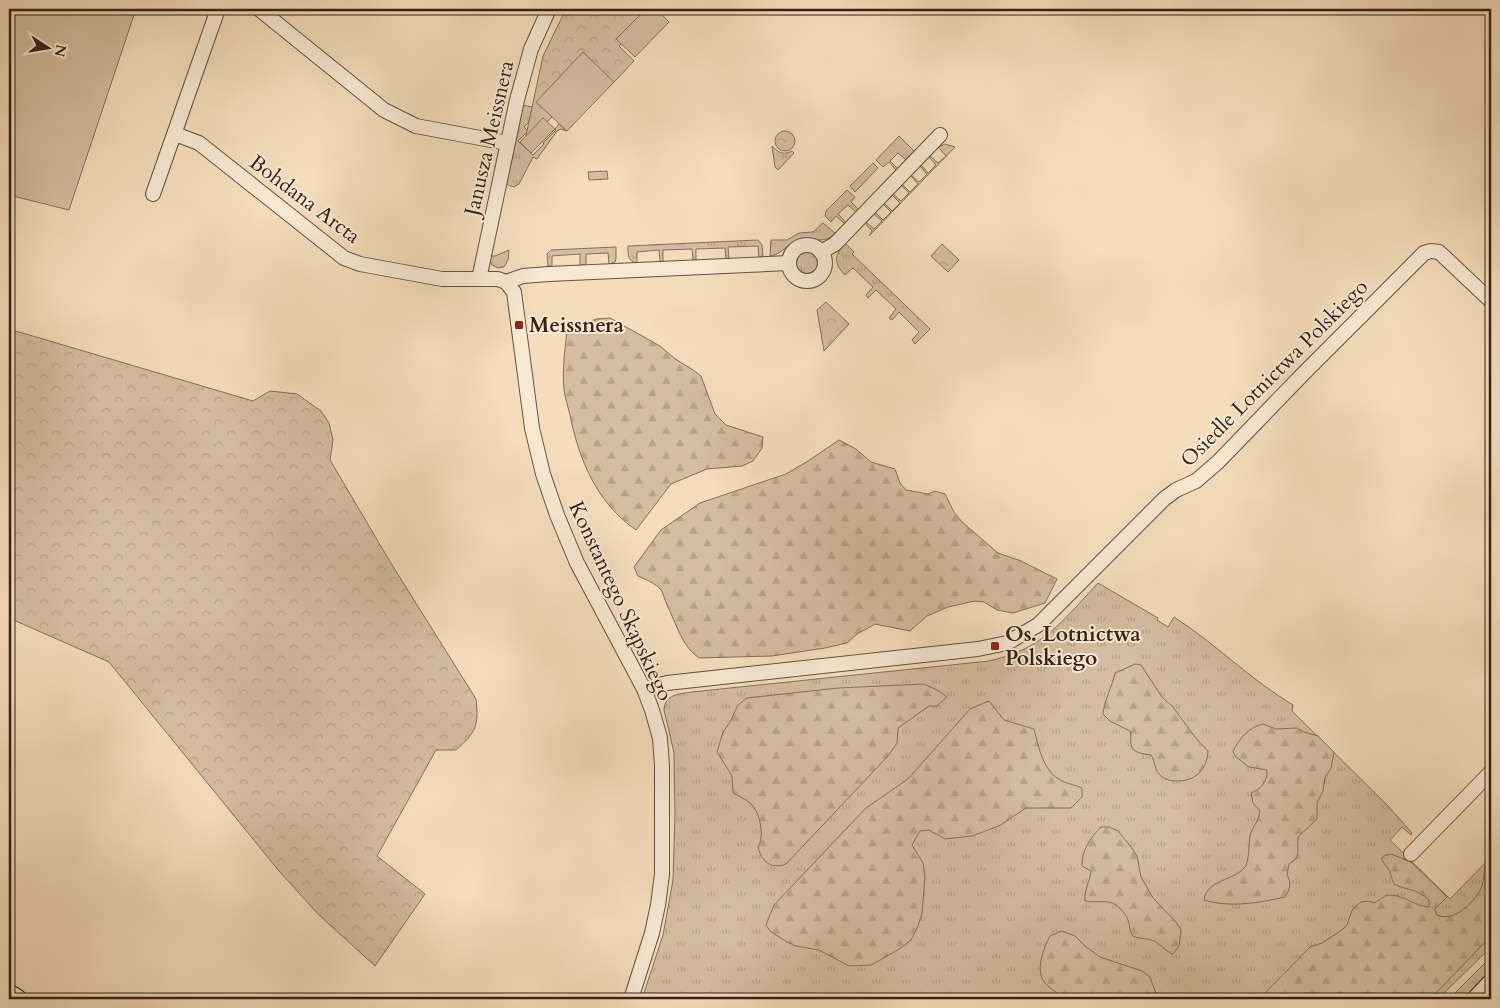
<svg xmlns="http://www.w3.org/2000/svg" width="1500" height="1008" font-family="Cardo,serif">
  <defs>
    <pattern id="grass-tufts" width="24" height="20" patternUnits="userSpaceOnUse" patternTransform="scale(1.25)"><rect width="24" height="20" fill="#d4bda0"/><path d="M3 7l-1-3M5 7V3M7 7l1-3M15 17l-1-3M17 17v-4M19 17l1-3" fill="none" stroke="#b6a289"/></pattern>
    <pattern id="forest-firs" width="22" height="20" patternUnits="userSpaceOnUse" patternTransform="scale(1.25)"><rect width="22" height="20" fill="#d4bda0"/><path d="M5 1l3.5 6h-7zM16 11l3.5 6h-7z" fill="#b6a289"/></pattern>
    <pattern id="park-crowns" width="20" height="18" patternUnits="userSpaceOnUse" patternTransform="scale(1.25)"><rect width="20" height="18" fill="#d4bda0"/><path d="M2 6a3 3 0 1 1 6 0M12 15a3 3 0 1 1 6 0" fill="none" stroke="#b6a289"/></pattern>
  </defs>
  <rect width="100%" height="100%" fill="#f5ddbc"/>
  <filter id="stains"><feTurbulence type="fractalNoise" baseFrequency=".004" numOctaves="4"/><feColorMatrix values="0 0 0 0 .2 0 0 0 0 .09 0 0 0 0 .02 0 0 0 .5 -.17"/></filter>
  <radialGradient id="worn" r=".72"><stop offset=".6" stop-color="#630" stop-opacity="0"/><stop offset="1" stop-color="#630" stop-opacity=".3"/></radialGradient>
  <g fill="url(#grass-tufts)" stroke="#846f5c">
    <path d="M522,105L532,107L530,121L524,127L528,131L518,141L533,155L544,144L543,143L556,130L555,129L559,124L567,131L561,129L557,131L537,159L533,157L519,184L514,187L508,185L506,182Z"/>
    <path d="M899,136L914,151L906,160L898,153L890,161L898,169L896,170L889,162L883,167L876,160Z"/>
    <path d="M945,144L955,147L869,236L872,231L865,223L866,222L874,229L882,221L874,214L875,212L883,220L891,212L883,204L884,203L892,211L900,203L892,195L893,194L901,201L909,193L901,185L902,184L910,192L918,184L911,176V175L919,182L927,174L920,166L921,165L928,173L936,165L929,157L930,156L938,163L946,156L938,147Z"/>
    <path d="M772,146C778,152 783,156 792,151L794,153L778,170L775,167Z"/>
    <path d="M873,163L878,168L855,192L850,186Z"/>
    <path d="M607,171L608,179L589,180L588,172Z"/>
    <path d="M847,190L855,197L851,202L858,209L856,212L848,205L838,214L846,222L844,223L836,216L831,222L825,216L826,211Z"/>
    <path d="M823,223L835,233C823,246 816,236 801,239C789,241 784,254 770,256L771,240H787L799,233L813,232Z"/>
    <path d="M758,240L762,245L763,256L759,257L758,246L728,247L729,259H726L725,248L696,249V260H693L692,249L663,250V262L660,261L659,250L637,252V263C627,261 628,254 628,246Z"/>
    <path d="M845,243L854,252L852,254L930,329L915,344L912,340L919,332L899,312L892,320L889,318L896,309L876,290L868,298L866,295L873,287L853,268L845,275C834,264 834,255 845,243Z"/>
    <path d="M616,247V258L615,262L609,264L608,253L586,254V265H580V254L552,256V266H548L547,254L551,250Z"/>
    <path d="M509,250L508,260L504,267L498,268L492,265L489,256H495Z"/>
    <circle cx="807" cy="263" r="11"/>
    <path d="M1098,583L1158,618L1157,620L1168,627L1174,617C1216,644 1251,680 1293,705L1292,711L1388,806L1412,833L1411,835L1402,827L1390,840L1450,899L1491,857V947L1438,999H642L663,935L673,880L675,814L674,753L664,710C665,694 679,694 692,692L989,661C1043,649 1062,622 1098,583Z"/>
    <path d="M1491,957V972L1465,999H1449Z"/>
  </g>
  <g fill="url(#forest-firs)" stroke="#846f5c">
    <path d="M610,318L660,346L674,358L693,370L701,376L715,414L726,425L763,437L762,448L753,461L742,466L707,469L671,484L636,530C597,503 579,460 570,415C568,407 565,398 564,389C562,370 565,350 567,331L596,319Z"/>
    <path d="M839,440L856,449L871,462L895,469L900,483L906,490L928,494L935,491L945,494L954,512L962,522L998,553L1021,561L1057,579L1045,603L1013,613L997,610L984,602L975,601L948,607L927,616L910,631L875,624L857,634L847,643L825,648L772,656L699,658C681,645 677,625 667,605C665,601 664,595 661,590C656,583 646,580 638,576L634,567L661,530L700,503L786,474L808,461Z"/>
    <path d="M1135,664L1141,665L1162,697L1173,707L1195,737L1208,751C1207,771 1194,782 1175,781C1170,781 1164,779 1161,776C1154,770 1156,763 1151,755C1144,754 1131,753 1131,744C1130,738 1132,736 1130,731L1110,721L1103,714C1104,701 1112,687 1115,673Z"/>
    <path d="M924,684L939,691L947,697L937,706H929L898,728L897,743L888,756L786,864C771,870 761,861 758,847C765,835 760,812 750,803C746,799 738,796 733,793L732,776L717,752L723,732L730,722L738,705L747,698L838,688Z"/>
    <path d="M989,701L1004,720L1034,729C1039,748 1043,772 1062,781C1068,784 1076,785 1082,788V797L1071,808H1026L999,826L972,836L945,839L929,830L920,831L912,845L923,863L925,877L922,913L918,926L911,940L901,948L882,959L871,965L849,966L819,950L796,946L787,942L770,931L766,925L774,905L866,808L908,779L970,709Z"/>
    <path d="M1263,724L1276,729L1297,728L1304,732L1318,736L1334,752L1331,768L1325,778L1323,791L1317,803V819L1298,837C1297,845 1299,850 1297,858L1289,864L1287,875C1292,883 1290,889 1285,897C1258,903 1230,908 1204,900C1207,879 1234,881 1245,867C1249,862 1249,844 1250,836C1252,827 1259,821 1260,811L1253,803L1251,793C1261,789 1268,781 1267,770L1249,767L1235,756L1233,751C1239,739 1249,727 1263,724Z"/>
    <path d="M1101,827H1109L1118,831L1131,847L1137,856L1141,877L1153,898L1176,922L1181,930L1179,946L1173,954C1164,951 1160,942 1151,940C1145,938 1136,939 1132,935C1130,932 1130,928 1129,924C1128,916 1120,906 1112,903C1103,900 1094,903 1085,901C1084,889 1090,882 1091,871L1082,866C1082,849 1090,839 1101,827Z"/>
    <path d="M1391,854L1411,862L1447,897L1435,909L1437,915C1454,923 1476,901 1482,886C1486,874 1481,868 1491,857V936L1430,999H1272L1267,997L1266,992L1310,947L1322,943L1342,930L1347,925L1352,910L1361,902L1368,901L1374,903C1378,901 1382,898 1385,896C1399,891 1415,907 1429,907V900C1416,888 1408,891 1394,884L1389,870L1381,859L1384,856Z"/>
    <path d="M1062,931L1075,936L1085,946L1100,957L1142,971L1150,977L1158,999H1063C1059,993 1053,991 1048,986C1033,974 1043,950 1050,936Z"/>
  </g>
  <g fill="url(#park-crowns)" stroke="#846f5c">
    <path d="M563,9H654L619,46L634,61L614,82L598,68L532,138L525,140L543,56L564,13Z"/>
    <circle cx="785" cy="141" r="10"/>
    <path d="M942,244L959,260L948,272L931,256Z"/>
    <path d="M826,302L849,324L824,351L817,310Z"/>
    <path d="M9,329L253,401L270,391L297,394L321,411L329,423L333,440L330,460L392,565L476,699C479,726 476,732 456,750H436L377,856L425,894L375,966L318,914L279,871L109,662L9,618Z"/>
  </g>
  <g fill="#d4bda0" stroke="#846f5c">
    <path d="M9,9H136L69,210L9,195Z"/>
    <path d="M646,9H656L669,22L635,57L616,39Z"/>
    <path d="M583,52L614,82L567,131L536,102Z"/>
    <path d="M543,118L555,129L531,153L520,142Z"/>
  </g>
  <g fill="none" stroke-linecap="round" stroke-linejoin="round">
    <defs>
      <g id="street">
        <path d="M259,9L384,110L416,126L507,143"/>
        <path d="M175,134L199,143L344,258L360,264L442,279H498L506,282L514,292L532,428L543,474L557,515L577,563L644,689L652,710L660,738L662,766V874L658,905L652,933L631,999"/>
        <path d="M153,194L218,9"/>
        <circle cx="807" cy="263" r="18"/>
        <path d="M821,252L835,244L940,135"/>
        <path d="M479,279L517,100L531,49L549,9"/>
        <path d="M506,282L523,276L549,274L789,263"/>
        <path d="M644,689L667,683L978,649L1007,643L1038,625L1164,499L1176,490L1196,481L1218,462L1304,373L1424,253L1431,251L1439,252L1491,301"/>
        <path d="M1411,854L1491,772"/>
      </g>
      <g id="secondary">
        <path d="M9,994L17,999"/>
        <path d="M1477,999L1491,984"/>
      </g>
    </defs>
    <use href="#street" stroke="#645040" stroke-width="16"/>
    <use href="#secondary" stroke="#332117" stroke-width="21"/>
    <use href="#street" stroke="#f8e9d3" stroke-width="14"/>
    <use href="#secondary" stroke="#f8e9d3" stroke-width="19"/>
  </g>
  <g fill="#8f2418" stroke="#f8e9d3" stroke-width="2">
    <rect x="514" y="320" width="10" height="10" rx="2.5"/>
    <rect x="990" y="641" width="10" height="10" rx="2.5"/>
  </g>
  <g text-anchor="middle" stroke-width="4" stroke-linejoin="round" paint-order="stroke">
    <g font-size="21" fill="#332117" stroke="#f8e9d3">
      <text transform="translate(489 138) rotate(-77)" y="7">Janusza Meissnera</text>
      <text transform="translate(305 199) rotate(37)" y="7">Bohdana Arcta</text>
      <text transform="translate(1274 373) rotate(-45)" y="7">Osiedle Lotnictwa Polskiego</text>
      <text transform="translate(621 601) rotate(65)" y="7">Konstantego Skąpskiego</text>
    </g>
    <g font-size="21" font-weight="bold" fill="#332117" stroke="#f8e9d3" text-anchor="start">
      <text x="529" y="332">Meissnera</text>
      <text x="1005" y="641">Os. Lotnictwa<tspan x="1005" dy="24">Polskiego</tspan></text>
    </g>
  </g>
  <rect width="1500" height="1008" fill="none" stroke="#f5ddbc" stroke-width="30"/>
  <rect x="10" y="10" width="1480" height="988" fill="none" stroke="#332117" stroke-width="2.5"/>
  <rect x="15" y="15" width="1470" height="978" fill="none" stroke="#332117"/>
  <g transform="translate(48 48) rotate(102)" stroke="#f8e9d3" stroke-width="4" paint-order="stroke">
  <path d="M0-4L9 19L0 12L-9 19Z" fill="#332117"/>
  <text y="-8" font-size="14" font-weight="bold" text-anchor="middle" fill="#332117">N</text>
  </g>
  <rect width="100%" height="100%" filter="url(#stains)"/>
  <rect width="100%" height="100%" fill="url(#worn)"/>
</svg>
